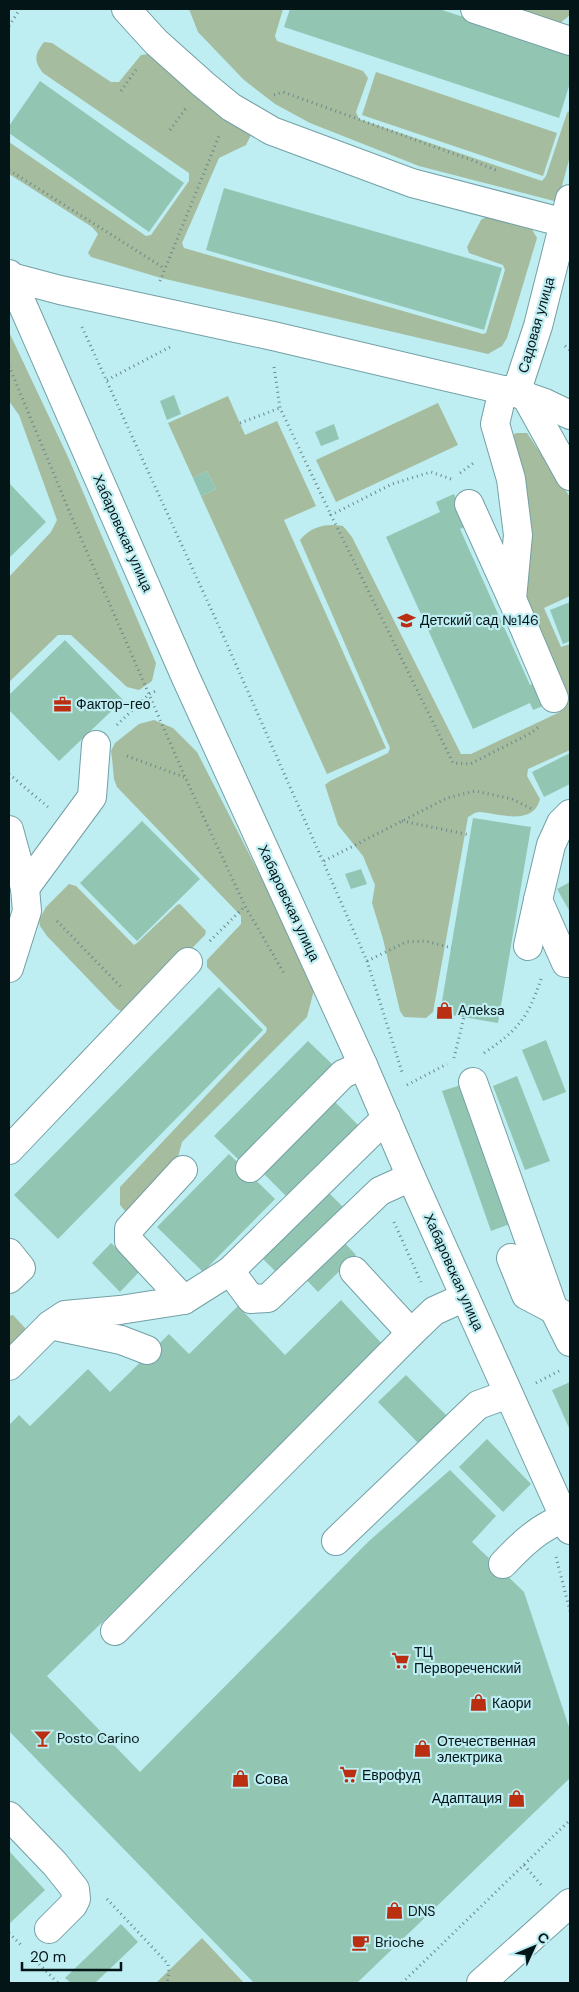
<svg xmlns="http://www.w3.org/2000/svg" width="579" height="1992" font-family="'DM Sans',sans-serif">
  <rect width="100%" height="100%" fill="#beedf2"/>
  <g fill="#a6bc9e">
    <path d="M189,9H283L275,36L277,41L363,71L368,78L356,112L359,119L542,181L546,176L567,113L570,110V156L559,197L554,201L419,166L310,123L275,104L244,80L198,32Z"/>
    <path d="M513,9H570V15L559,24Z"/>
    <path d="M44,42L52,43L111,82H119L141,55L150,54L248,130L251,135L246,145L219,158L182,243L184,248L483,334L486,333L505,270L503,265L469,253L467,247L481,220L492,213L530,226L537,238L507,338L502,346L488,354L161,278L91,257L88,253L98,234L92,227L9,174V142L146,236L151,235L189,181V173L43,73C33,60 35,54 44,42Z"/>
    <path d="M376,72L557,133L543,176L362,115Z"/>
    <path d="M9,332L68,457L156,663L152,681L139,690L127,687L71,635H58L9,682V577L51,532L57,520L19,415L9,401Z"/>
    <path d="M228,396L245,435L277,421L316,506L284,520L386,748L327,774L201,496L216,489L207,471L193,478L168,423Z"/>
    <path d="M438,403L458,445L336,502L316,460Z"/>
    <path d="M516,433H527L570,497V596L544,608L561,647L570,644V750L528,769L527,776L540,799C533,827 498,813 479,812C475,812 472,815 468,817L433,1012L426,1018L404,1017L400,1011L383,939L372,903L375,885L363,856L338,825L325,785L330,781L388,753L390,748L300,540C311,526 327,523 343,526L352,537L461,754H471L560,712L562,693L522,603L510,438Z"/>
    <path d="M154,720L173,728L197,752L293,940L314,990L307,1017L182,1142L177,1161L126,1212L120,1205V1187L266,1032L267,1028L207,967V960L241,924V916L117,787L114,779L112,758L111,751L115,743L139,724Z"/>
    <path d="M69,884L76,886L134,945L137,943L177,905L180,904L206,931L205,935L131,1010L125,1013L117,1009L47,936L40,926L39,920L46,907Z"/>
    <path d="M13,1315L25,1328L24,1334L9,1353V1316Z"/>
    <path d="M202,1938L244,1983H156Z"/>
  </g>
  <g fill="#93c5b3">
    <path d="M290,9H439L570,52V83L559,118L284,27Z"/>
    <path d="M40,81L184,183L149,232L9,133V126Z"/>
    <path d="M224,188L502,268L484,330L206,250Z"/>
    <path d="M174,395L181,414L167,420L160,401Z"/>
    <path d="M334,424L339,439L321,446L315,432Z"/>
    <path d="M207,471L216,489L201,496L193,478Z"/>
    <path d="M9,483L46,522L9,558Z"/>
    <path d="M454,494L469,525L460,529L530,685L540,681L550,703L533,710L530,703L473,729L386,537L440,512L436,502Z"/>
    <path d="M570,602V641L563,644L550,610Z"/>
    <path d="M65,640L123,700L59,761L9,710V695Z"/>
    <path d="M570,753V784L544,797L532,772Z"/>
    <path d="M473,818L531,827L498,1023L440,1013Z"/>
    <path d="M142,821L200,879L137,941L80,883Z"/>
    <path d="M361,869L367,884L351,889L345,874Z"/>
    <path d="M570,882V912L557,889Z"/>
    <path d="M219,987L263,1030L58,1239L14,1195Z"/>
    <path d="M546,1040L566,1092L543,1101L522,1050Z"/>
    <path d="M308,1041L333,1065L239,1160L214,1136Z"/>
    <path d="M517,1076L550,1161L525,1170L493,1086Z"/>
    <path d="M461,1085L510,1224L491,1231L442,1091Z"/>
    <path d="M335,1102L359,1126L288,1198L264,1174Z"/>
    <path d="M229,1154L275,1199L203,1272L157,1227Z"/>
    <path d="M322,1186L343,1207L278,1274L257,1253Z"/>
    <path d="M340,1238L356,1255L318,1292L302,1275Z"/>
    <path d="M111,1243L140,1271L120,1292L92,1263Z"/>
    <path d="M341,1300L385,1347L47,1676L140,1772L369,1541L450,1470L496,1516L472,1542L524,1592L570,1730V1778L357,1983H254L9,1731V1425L19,1415L30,1426L88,1369L110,1392L169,1334L189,1354L238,1306L285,1355Z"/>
    <path d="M406,1375L450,1419L422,1447L378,1402Z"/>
    <path d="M570,1382V1430L552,1390Z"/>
    <path d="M487,1439L531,1484L503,1512L459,1467Z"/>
    <path d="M9,1851L45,1890L9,1924Z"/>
    <path d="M121,1924L138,1942L95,1983H71L65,1978Z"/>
  </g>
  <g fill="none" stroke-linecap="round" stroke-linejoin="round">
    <defs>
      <g id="minor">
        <path d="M126,9L156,42L203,84L231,107L272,131L412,183L565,223"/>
        <path d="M475,9L570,41"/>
        <path d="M570,199L538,326L516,393L545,403L570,415"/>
        <path d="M11,277L60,290L273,336L516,393"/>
        <path d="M503,390L495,424L511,479L518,535L512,599"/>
        <path d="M525,395L570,476"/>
        <path d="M469,504L512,599L554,698"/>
        <path d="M570,814L561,823L551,845L538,900L566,963H570"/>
        <path d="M9,830L25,888L27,911L9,968"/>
        <path d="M25,888L92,797L96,745"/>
        <path d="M528,946L538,900"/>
        <path d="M473,1082L554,1310L570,1342"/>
        <path d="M9,1150L188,962"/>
        <path d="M250,1168L343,1074L363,1065"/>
        <path d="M183,1170L129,1229V1241L184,1300"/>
        <path d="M9,1253L21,1268L9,1279"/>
        <path d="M511,1258L526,1295L562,1314"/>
        <path d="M230,1271L251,1299L268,1298L380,1191L411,1177"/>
        <path d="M354,1271L411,1333"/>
        <path d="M50,1325L121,1340L147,1350"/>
        <path d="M9,1366L50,1325L65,1315L120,1310L184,1300L230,1271L386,1118"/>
        <path d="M336,1541L478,1405L508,1394"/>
        <path d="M503,1564C521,1545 539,1527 565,1518"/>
        <path d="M115,1631L411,1333L434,1311L465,1297"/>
        <path d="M9,1816L55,1864L75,1889L76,1899L73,1905L49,1929"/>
      </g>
      <g id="major">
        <path d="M9,274L186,678L363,1065L411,1177L570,1530"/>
        <path d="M481,1983L570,1903"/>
      </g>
    </defs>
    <use href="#minor" stroke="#73a0a5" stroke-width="30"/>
    <use href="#major" stroke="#73a0a5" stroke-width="30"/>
    <g stroke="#68898d" stroke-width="3" stroke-dasharray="1 4" stroke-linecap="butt">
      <path d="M9,26L20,9"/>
      <path d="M121,91L138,67"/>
      <path d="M274,95L283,92L474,161L498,171"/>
      <path d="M170,130L186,108"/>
      <path d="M9,170L164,268"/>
      <path d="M160,281L219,136"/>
      <path d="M82,327L222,633L367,961L402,1072"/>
      <path d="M565,346L570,350"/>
      <path d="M9,366L70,513L185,777L245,906L285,975"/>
      <path d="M274,367L280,408L331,515"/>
      <path d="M107,380L172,346"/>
      <path d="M240,423L280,408"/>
      <path d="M460,473L475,462"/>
      <path d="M451,479L431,472L392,484L331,515L453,763L470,764L531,733L541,725"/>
      <path d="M117,725L149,694L158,690"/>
      <path d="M127,756L184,777"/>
      <path d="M9,774L48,807"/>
      <path d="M402,821L470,835"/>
      <path d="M324,861L447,798L475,791L512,799L534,810"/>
      <path d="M57,921L122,988"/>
      <path d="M210,941L245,906"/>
      <path d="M367,961L406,942L425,941L452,948"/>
      <path d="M484,1053C518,1030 528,1018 541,979"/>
      <path d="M454,1058L464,1017"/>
      <path d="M407,1085L447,1064"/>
      <path d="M394,1222L421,1282"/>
      <path d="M536,1383L559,1371"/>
      <path d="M556,1557L570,1611"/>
      <path d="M524,1865L543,1887"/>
      <path d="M107,1899L168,1964L169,1972L167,1983"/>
      <path d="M9,1933L21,1945"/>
      <path d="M32,1957L58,1983"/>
      <path d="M402,1983L570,1820"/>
    </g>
    <use href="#minor" stroke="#fff" stroke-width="28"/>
    <use href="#major" stroke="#fff" stroke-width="28"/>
  </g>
  <defs>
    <symbol id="school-bare" viewBox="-9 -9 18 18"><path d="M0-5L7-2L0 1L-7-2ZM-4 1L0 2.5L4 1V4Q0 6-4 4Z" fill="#ba2f11" stroke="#beedf2" stroke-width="2.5" paint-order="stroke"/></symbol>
    <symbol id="office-bare" viewBox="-9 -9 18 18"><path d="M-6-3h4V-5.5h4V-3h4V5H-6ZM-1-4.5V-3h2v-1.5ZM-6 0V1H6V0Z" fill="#ba2f11" stroke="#beedf2" stroke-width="2.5" paint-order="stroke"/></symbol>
    <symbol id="shop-bare" viewBox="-9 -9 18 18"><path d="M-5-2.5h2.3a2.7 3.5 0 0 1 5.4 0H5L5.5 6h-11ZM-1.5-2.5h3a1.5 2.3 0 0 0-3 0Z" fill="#ba2f11" stroke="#beedf2" stroke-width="2.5" paint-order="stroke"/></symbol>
    <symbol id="supermarket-bare" viewBox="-9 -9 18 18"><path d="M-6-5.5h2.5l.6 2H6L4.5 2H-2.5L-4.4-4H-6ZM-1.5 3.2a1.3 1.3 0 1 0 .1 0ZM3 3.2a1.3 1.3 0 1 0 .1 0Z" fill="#ba2f11" stroke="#beedf2" stroke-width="2.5" paint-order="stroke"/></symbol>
    <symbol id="bar-bare" viewBox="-9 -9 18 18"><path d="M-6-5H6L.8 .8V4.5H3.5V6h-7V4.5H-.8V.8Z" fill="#ba2f11" stroke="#beedf2" stroke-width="2.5" paint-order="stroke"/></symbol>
    <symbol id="cafe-bare" viewBox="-9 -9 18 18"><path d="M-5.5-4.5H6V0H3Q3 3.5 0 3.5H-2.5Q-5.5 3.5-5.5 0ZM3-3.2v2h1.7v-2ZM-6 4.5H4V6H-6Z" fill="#ba2f11" stroke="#beedf2" stroke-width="2.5" paint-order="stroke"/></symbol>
  </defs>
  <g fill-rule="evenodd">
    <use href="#school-bare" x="394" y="608" width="25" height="25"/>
    <use href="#office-bare" x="50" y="692" width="25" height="25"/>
    <use href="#shop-bare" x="432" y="998" width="25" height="25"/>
    <use href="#supermarket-bare" x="388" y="1648" width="25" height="25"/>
    <use href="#shop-bare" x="466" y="1690" width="25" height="25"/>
    <use href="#bar-bare" x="30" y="1726" width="25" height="25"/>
    <use href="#shop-bare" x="410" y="1736" width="25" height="25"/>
    <use href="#supermarket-bare" x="336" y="1762" width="25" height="25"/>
    <use href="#shop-bare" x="228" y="1766" width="25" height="25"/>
    <use href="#shop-bare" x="504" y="1786" width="25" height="25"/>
    <use href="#shop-bare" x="382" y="1898" width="25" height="25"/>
    <use href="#cafe-bare" x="348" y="1930" width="25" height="25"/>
  </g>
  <g text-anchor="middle" stroke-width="4.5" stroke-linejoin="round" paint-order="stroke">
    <g font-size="14" fill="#041517" stroke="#beedf2">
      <text transform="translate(536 325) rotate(-74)" y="5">Садовая улица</text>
      <text transform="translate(123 533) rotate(66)" y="5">Хабаровская улица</text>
      <text transform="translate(289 903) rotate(65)" y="5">Хабаровская улица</text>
      <text transform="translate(454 1272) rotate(66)" y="5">Хабаровская улица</text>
    </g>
    <g font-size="14" fill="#041517" stroke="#beedf2" text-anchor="start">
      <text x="420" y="625">Детский сад №146</text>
      <text x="76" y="709">Фактор-гео</text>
      <text x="458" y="1015">Алеksa</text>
      <text x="414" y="1657">ТЦ<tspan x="414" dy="16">Первореченский</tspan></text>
      <text x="492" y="1708">Каори</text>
      <text x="57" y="1743">Posto Carino</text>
      <text x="437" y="1746">Отечественная<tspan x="437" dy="16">электрика</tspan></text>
      <text x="362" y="1780">Еврофуд</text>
      <text x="255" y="1784">Сова</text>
      <text x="502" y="1803" text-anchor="end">Адаптация</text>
      <text x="408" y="1916">DNS</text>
      <text x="375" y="1947">Brioche</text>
    </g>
  </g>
  <rect width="579" height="1992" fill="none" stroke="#041517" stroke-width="20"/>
  <g transform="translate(534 1947) rotate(46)" stroke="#beedf2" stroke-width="4" paint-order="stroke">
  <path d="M0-4L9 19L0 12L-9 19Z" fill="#041517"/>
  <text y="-8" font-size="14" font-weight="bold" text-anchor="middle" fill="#041517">С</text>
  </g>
  <path d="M22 1962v8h99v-8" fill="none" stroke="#041517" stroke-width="2.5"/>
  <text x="30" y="1962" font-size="15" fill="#041517" stroke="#beedf2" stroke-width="4" paint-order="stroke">20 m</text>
</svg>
